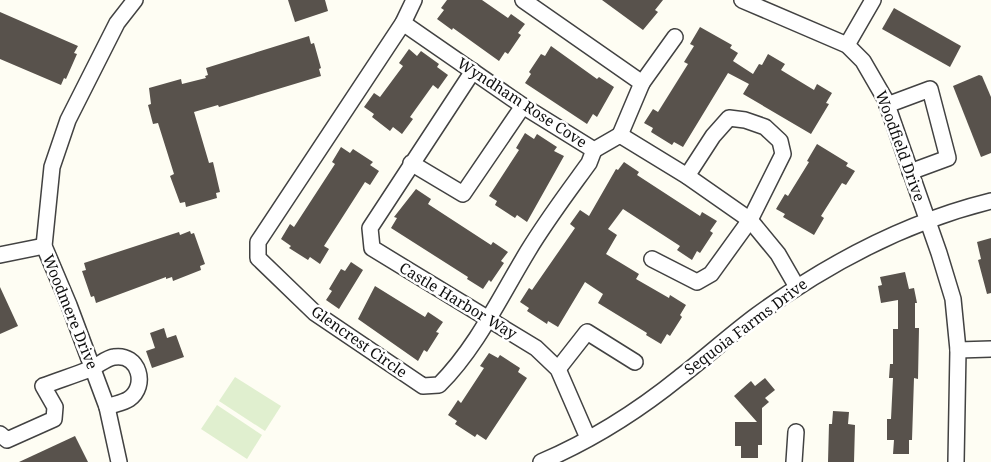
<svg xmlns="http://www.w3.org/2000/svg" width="991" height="462" font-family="'Noto Serif',serif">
  <rect width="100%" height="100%" fill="#fefdf3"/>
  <g fill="#e0efcf">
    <path d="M235,377L281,406L265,431L219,401Z"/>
    <path d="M217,405L262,435L247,459L201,429Z"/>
  </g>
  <g fill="#58524c">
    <path d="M288,0H325L328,11L295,22Z"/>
    <path d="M447,0H482L508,18L511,14L525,24L518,33L521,35L508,54L505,52L499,61L453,28L452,30L437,19L444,10L441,8Z"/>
    <path d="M602,0H663L655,10L658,12L643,30Z"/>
    <path d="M894,8L961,46L950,67L882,29Z"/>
    <path d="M0,12L78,46L74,53L77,54L66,79L64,78L61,85L0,59Z"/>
    <path d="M700,27L732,45L730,48L738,53L733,61L753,74L759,64L762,65L768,54L785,64L781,70L814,90L817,84L832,93L826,103L829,104L811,134L743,94L749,84L728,73L683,147L674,142L672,145L651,132L653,128L644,123L653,109L658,112L688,64L684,62L694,46L690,44Z"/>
    <path d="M309,36L311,44L314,43L321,68L319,69L321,76L219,107L218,105L194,112L209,163L213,162L220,192L216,193L217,198L186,207L185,202L180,203L170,176L174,174L158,123L153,124L148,105L151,104L149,88L181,79L182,84L206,78L205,76L208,75L206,68Z"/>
    <path d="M551,46L597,79L599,77L614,87L597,117L593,114L587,124L525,83L531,74L529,72L541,54L545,56Z"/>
    <path d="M409,49L417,56L421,51L439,64L437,67L448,75L438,89L433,85L410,117L413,119L402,134L393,127L390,131L372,117L374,114L364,107L374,93L380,97L403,66L399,63Z"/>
    <path d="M979,75L982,76L991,97V153L981,157L953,86Z"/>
    <path d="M525,133L534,139L537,134L557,147L554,151L564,156L527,222L517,215L515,218L495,205L497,201L489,196L519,150L516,148Z"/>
    <path d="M817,144L848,163L846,166L855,171L846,185L842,183L821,216L824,218L814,235L783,217L785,214L776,209L785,194L788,196L809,162L807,161Z"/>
    <path d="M341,147L350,153L353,149L373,162L370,165L379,171L370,185L365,182L324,246L329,249L320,264L310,257L308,260L289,248L291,246L281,239L290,224L294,227L335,164L332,162Z"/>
    <path d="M624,162L639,172L637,175L700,216L702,212L717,221L710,231L713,233L700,253L697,251L692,260L677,250L680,246L623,209L608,229L617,235L606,254L639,274L636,279L669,298L670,295L686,305L680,315L682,317L670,336L667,334L661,344L646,335L647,333L598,303L603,294L585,282L558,327L548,321L547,324L527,311L529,308L520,302L529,288L532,290L575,228L570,224L580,210L589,216L616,169L618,170Z"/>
    <path d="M416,189L431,199L428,204L491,245L493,242L508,252L501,261L504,263L491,282L489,280L483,289L467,279L468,277L391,228L397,218L394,217Z"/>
    <path d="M190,231L191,234L194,233L205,264L200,266L201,270L173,281L172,277L166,279V277L96,303L94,296L91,297L82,271L86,270L84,263L179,232L180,235Z"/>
    <path d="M991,238V293L987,294L978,260L981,259L977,242Z"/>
    <path d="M351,262L363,270L339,309L326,300L332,291L329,289L341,269L345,271Z"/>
    <path d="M905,272L909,289L914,288L917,303H915V328H919L918,379L914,378L912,440H909V454H893L894,440H887V419H891L893,378H889L890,364H893V329H898V300L881,303L878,286L882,285L880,277Z"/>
    <path d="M375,286L425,317L428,312L443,322L436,332L439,333L427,352L424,350L418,361L358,319Z"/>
    <path d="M0,287L18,326L0,334Z"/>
    <path d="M164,328L167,338L176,335L184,357L152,368L146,351L155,348L150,333Z"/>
    <path d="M489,353L498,358L500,355L520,368L518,372L527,378L486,440L477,434L475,437L455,424L457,421L448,415L458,400L461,403L484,368L480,366Z"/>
    <path d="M765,378L775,390L765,398L769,402L762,408V445H758V458H741V446H735V422H757L734,396L751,381L755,386Z"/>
    <path d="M833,411L849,412L848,424L855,425L854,462H828L829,424H832Z"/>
    <path d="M75,436L88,462H19Z"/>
  </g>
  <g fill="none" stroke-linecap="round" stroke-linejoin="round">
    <defs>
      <g id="minor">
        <path d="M414,0L403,23L258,242V258L315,313L423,386L439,385C477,347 500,297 528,251C546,221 568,192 589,163L594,150"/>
        <path d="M523,0L642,83L620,135"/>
        <path d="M742,0L847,45L863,61L885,99L939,253L953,299L958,350L956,462"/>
        <path d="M403,23L523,106L594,150L620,135L687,176L750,220L778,254L797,287"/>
        <path d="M847,45L873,0"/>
        <path d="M473,71L370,228L372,248L536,348L558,369L588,438"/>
        <path d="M642,83L675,37"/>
        <path d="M887,105L930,89L948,158L910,172"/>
        <path d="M411,163L463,194L523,106"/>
        <path d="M0,255L44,246"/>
        <path d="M652,259L697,282L711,274L750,220L783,154L780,141L765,127L745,120L729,118L713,136L687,176"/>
        <path d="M958,350L991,349"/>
        <path d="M558,369L587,332L635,362"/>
        <path d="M0,434L7,440L54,419L55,407L43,386C59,380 75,375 90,369C98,366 106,358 114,357C139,353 148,386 129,399C123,403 114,404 107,407"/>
        <path d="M119,462L107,407L69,305L44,246L52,167L68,120L117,23L135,0"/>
        <path d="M541,462C590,441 638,411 680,377C706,357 730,335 757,315C827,264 906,222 991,201"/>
        <path d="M794,462L796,432"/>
      </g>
    </defs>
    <use href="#minor" stroke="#424242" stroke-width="18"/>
    <use href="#minor" stroke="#fff" stroke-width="15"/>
  </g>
  <g text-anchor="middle" stroke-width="5" stroke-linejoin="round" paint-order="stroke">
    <g font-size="15" fill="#0f0f0f" stroke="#fff">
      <text transform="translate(522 103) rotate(33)" y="5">Wyndham Rose Cove</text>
      <text transform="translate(900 146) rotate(70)" y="5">Woodfield Drive</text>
      <text transform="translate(458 301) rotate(31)" y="5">Castle Harbor Way</text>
      <text transform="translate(70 312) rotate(68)" y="5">Woodmere Drive</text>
      <text transform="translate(746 327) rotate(-37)" y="5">Sequoia Farms Drive</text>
      <text transform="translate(359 342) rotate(35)" y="5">Glencrest Circle</text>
    </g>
  </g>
</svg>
